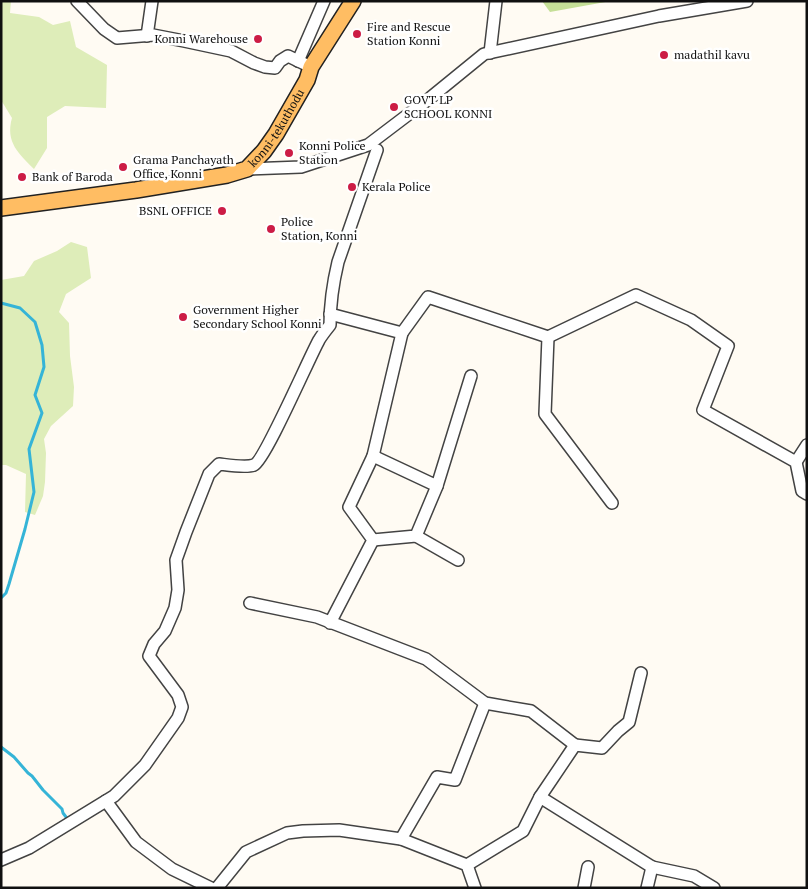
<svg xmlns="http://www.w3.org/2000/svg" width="808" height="889" font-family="'PT Serif',serif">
  <rect width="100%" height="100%" fill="#fffbf3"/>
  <g fill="#deedb9">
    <path d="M1,1H11L10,13L39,17L53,25L70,21L76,47L107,65L106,108L65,106L47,117V148L34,169C19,154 5,142 12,118L1,100Z"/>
    <path d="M71,242L87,247L91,278L66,294L59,312L69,323L70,356L74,387L73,406L51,426L44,439L46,453L45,482L43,496L35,515L25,512L26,474L6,465H1V280L24,276L34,261L57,251Z"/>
  </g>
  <path fill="#c5df97" d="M542,1H611L550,12Z"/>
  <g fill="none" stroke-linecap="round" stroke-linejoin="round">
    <g stroke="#35b4d7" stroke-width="3">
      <path d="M1,303L20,308L35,322L42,345L44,367L35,395L42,413L29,449L34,492L25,529L9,584L6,593L1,598"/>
      <path d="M1,747L14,757L28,773L32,776L43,790L62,809L63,813L69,821"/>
    </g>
    <defs>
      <g id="minor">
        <path d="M77,1L104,29L117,38L153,35L184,41L231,51L254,63L265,67L275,68L280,61L288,56L311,67"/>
        <path d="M147,36L152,1"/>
        <path d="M490,53L496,1"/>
        <path d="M298,61L324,1"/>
        <path d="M247,169L301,167L368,145L430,98L484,54L659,16L747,1"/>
        <path d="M330,314L402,333L373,456L349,507L373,540L330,623"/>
        <path d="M402,333L428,297L548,337L545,414L612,503"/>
        <path d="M548,337L636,295L691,320L728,346L703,410L796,462L802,491L807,494"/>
        <path d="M373,456L437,486L471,376"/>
        <path d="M796,462L807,445"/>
        <path d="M416,536L458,560"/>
        <path d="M373,540L416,536L437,486"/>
        <path d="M250,603L317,617L426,659L485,703L531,711L575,745"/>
        <path d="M540,797L575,745L602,748L618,731L629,722L641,673"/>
        <path d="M106,801L136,842L172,869L211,888"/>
        <path d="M401,839L437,777L455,780L485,703"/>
        <path d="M1,860L29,848L114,796L145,765L178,718L182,707L178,695L149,656L154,644L165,631L175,608L178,590L176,560L186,532L209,474L219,464C228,465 246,468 254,465C265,460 309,358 319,340C322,335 326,330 330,325C330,303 333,283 338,262L377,150"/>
        <path d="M467,865L523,831L540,797L652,867L647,888"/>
        <path d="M652,867L694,876L714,888"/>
        <path d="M217,888L246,852L287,833L303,831L339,830L401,839L467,865L475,888"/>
        <path d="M584,888L588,867"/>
      </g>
      <g id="major">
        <path id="s1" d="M1,208L136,190L227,175L247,169L264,151L276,134L307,80L311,67L353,1"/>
      </g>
    </defs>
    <use href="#minor" stroke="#434343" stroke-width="14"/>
    <use href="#major" stroke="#212121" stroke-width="18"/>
    <use href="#minor" stroke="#fff" stroke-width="11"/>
    <use href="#major" stroke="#ffbd63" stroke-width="15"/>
  </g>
  <g fill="#cc1c45" stroke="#fff" stroke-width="2">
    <circle cx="357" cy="34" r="5"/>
    <circle cx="258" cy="39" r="5"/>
    <circle cx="664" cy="55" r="5"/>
    <circle cx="394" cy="107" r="5"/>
    <circle cx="289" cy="153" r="5"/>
    <circle cx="123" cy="167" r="5"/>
    <circle cx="22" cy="177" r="5"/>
    <circle cx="352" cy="187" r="5"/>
    <circle cx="222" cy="211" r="5"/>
    <circle cx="271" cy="229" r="5"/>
    <circle cx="183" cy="317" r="5"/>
  </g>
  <g text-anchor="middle" stroke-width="5" stroke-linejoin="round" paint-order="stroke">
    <g font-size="12" fill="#101010" stroke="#fff" text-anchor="start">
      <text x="367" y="31">Fire and Rescue<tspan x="367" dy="14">Station Konni</tspan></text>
      <text x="248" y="43" text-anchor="end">Konni Warehouse</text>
      <text x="674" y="59">madathil kavu</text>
      <text x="404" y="104">GOVT LP<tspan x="404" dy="14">SCHOOL KONNI</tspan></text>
      <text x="299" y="150">Konni Police<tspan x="299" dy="14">Station</tspan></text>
      <text x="133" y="164">Grama Panchayath<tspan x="133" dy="14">Office, Konni</tspan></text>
      <text x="32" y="181">Bank of Baroda</text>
      <text x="362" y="191">Kerala Police</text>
      <text x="212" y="215" text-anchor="end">BSNL OFFICE</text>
      <text x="281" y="226">Police<tspan x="281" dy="14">Station, Konni</tspan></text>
      <text x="193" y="314">Government Higher<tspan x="193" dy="14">Secondary School Konni</tspan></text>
    </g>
    <g font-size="12" fill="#101010" stroke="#fff">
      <text dy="4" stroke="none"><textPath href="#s1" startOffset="300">konni-tekuthodu</textPath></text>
    </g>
  </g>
  <rect width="808" height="889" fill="none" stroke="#101010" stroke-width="5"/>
</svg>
